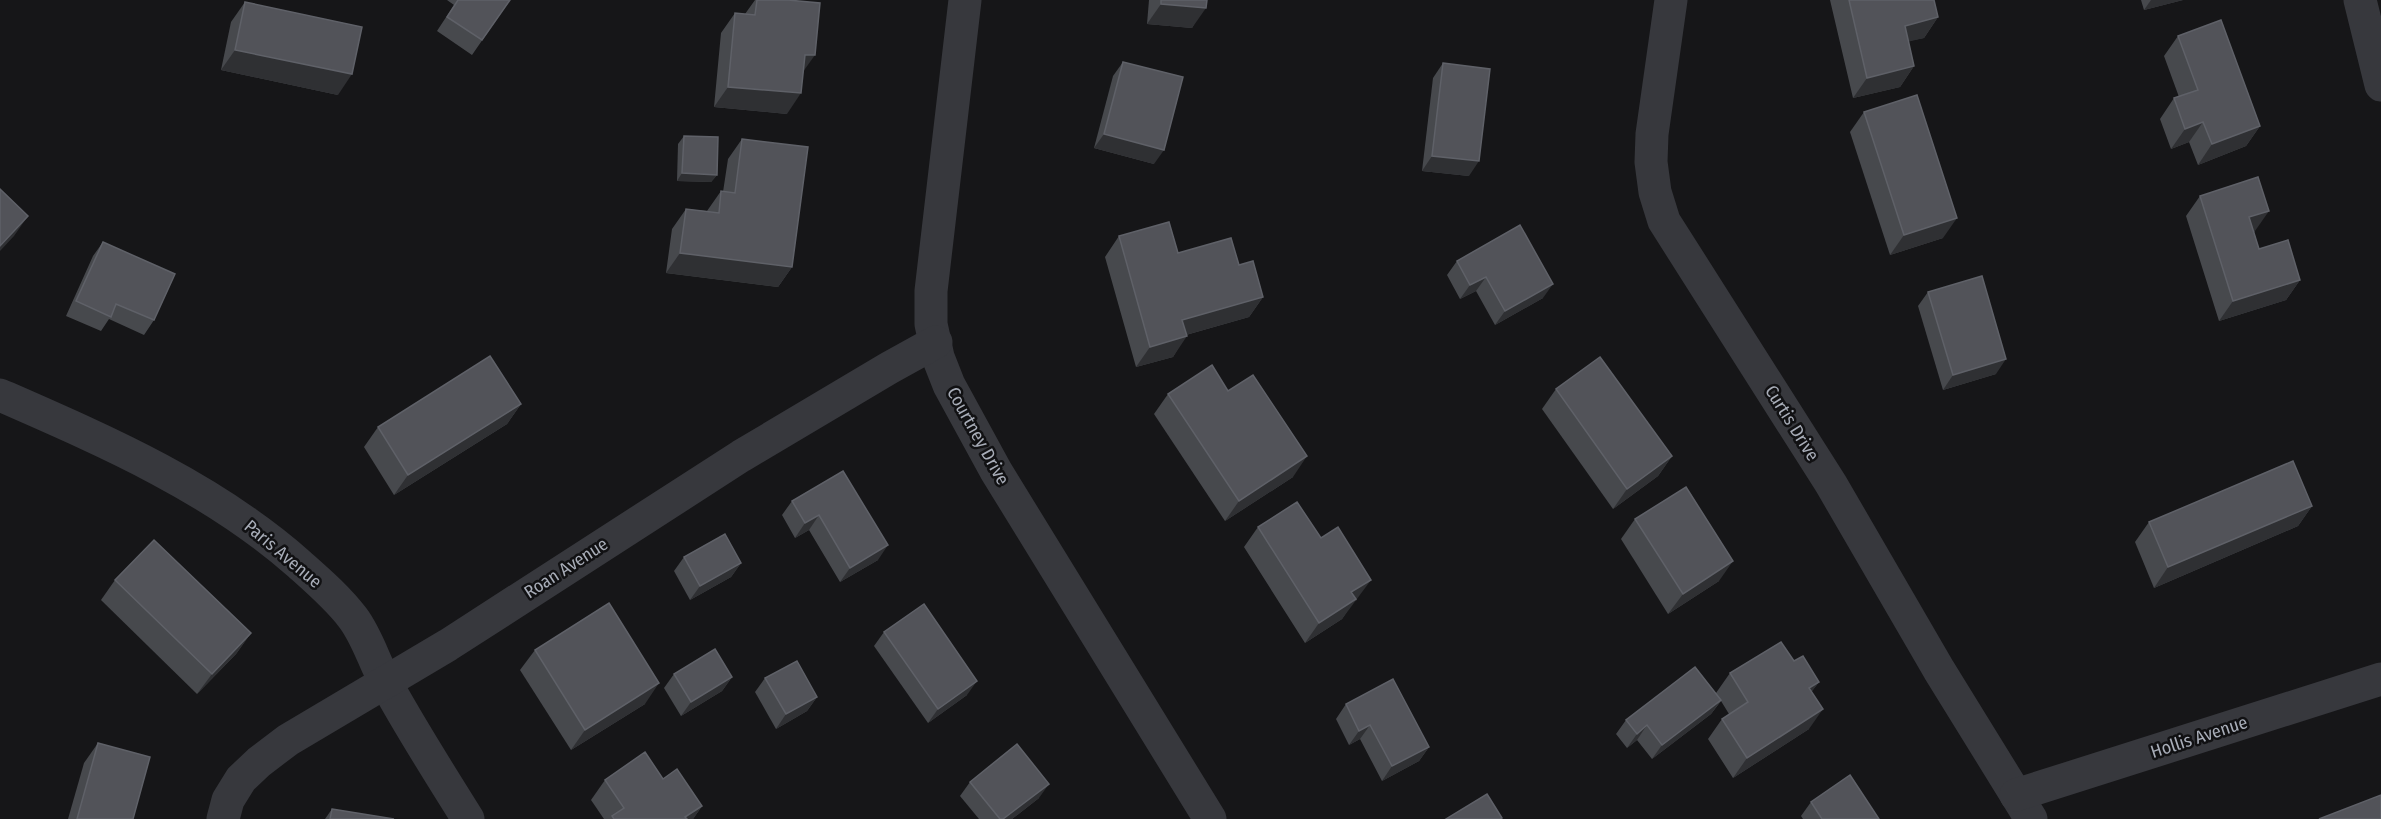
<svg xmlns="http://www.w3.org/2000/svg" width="2381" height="819" font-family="'Fira Sans Condensed',sans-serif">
  <rect width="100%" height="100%" fill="#161618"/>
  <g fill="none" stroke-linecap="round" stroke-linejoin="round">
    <g stroke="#37383d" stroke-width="33">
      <path d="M965,0L931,291V324L938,357L949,385L996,471L1210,819"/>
      <path d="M1671,0L1652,134L1651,162L1655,192L1664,221L1831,484L1939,670L2031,819"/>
      <path d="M2360,0L2381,85"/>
      <path d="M0,395C105,441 212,487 299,564C317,580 338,598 353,618C368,638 374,662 386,683C411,729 440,774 468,819"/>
      <path d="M2016,795L2381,679"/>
      <path d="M223,819L228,800L241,779L259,762L288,740L448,645L741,456L889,368L936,342"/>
    </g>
  </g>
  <g fill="#47494d">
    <path d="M447,0H510L472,55L437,31L454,5Z"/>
    <path d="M755,0H788L787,114L714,107L721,33L735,13L745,14Z"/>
    <path d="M1149,0H1207L1192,28L1147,24Z"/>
    <path d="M1830,0H1934L1938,17L1924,38L1908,41L1914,66L1900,87L1853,98Z"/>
    <path d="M2141,0H2183L2144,10Z"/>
    <path d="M245,2L338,95L221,70L231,22Z"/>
    <path d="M2178,36L2260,126L2246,146L2198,165L2189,142L2171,149L2160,119L2174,98L2179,97L2164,56Z"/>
    <path d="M1123,62L1154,164L1094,148L1113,76Z"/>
    <path d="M1443,63L1469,176L1422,171L1433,78Z"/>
    <path d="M1864,112L1943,238L1890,255L1850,132Z"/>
    <path d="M684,136L717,175L711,182L677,181L678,144Z"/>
    <path d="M742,139L792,267L778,287L666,273L672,229L686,209L707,211L721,191L723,192L728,159Z"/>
    <path d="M2200,196L2255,231L2254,232L2259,249L2300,280L2286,300L2219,321L2186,216Z"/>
    <path d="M1119,236L1178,253L1239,265L1263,297L1249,317L1186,335L1173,357L1136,367L1105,257Z"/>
    <path d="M103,242L154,320L144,335L109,319L101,331L66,316L93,256Z"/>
    <path d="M1457,261L1543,298L1495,325L1476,291L1460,299L1447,275Z"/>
    <path d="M1928,292L1996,374L1943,390L1918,306Z"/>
    <path d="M1556,389L1672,456L1658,476L1613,509L1542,409Z"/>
    <path d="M1228,391L1293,477L1225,521L1154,414L1168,394Z"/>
    <path d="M521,404L507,424L394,495L364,447L378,427Z"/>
    <path d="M843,471L878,560L840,582L809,530L795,538L782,515L792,501Z"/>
    <path d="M2312,506L2298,526L2154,588L2135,542L2149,522Z"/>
    <path d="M1635,519L1719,581L1668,614L1621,539Z"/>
    <path d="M1258,527L1321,538L1357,600L1354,601L1342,619L1305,643L1244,547Z"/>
    <path d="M684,557L741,563L731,577L690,600L674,571Z"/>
    <path d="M115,580L251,633L236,654L197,694L101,600Z"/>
    <path d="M884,632L967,695L928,723L874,646Z"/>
    <path d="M535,650L645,704L571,750L520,670Z"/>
    <path d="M1794,661L1819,682L1811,692L1809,729L1733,778L1708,739L1722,719L1729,714L1721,701L1711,714L1652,759L1637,740L1627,748L1616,734L1626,720L1716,693L1730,673Z"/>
    <path d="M674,674L732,677L722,691L681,716L664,688Z"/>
    <path d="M765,678L817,697L807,711L776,729L755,692Z"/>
    <path d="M1346,704L1429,747L1419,761L1382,781L1360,739L1349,745L1336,719Z"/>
    <path d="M98,743L133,819H68L84,763Z"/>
    <path d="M663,779L702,806L693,819H604L591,800L605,780Z"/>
    <path d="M970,782L1039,798L1012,819H979L960,796Z"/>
    <path d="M1811,802L1879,819H1803L1801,816Z"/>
    <path d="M332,809L394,819H325Z"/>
  </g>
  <g fill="#2f3033">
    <path d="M2151,0H2183L2144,10Z"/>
    <path d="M1161,4L1206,8L1192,28L1147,24Z"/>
    <path d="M1938,17L1924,38L1890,46L1905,26Z"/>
    <path d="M235,50L352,74L338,95L221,70Z"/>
    <path d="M805,55H815L800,76Z"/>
    <path d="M1914,66L1900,87L1853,98L1867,78Z"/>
    <path d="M728,87L801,93L787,114L714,107Z"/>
    <path d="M2203,122L2189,142L2171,149L2185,129Z"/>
    <path d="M2260,126L2246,146L2198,165L2212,144Z"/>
    <path d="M1104,134L1164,150L1154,164L1094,148Z"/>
    <path d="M1432,156L1479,161L1469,176L1422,171Z"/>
    <path d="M682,173L717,175L711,182L677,181Z"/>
    <path d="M2269,211L2255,231L2235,237L2249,217Z"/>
    <path d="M28,216L14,236L0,251V246Z"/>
    <path d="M1957,218L1943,238L1890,255L1904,235Z"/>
    <path d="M680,253L792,267L778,287L666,273Z"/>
    <path d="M1486,277L1476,291L1460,299L1470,285Z"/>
    <path d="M2300,280L2286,300L2219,321L2233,301Z"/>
    <path d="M1553,284L1543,298L1495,325L1505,311Z"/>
    <path d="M1263,297L1249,317L1168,340L1182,320Z"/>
    <path d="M1187,336L1173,357L1136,367L1150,347Z"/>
    <path d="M2006,359L1996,374L1943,390L1953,375Z"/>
    <path d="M521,404L507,424L394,495L408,475Z"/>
    <path d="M1307,456L1293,477L1225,521L1239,501Z"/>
    <path d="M1672,456L1658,476L1613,509L1627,489Z"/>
    <path d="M2312,506L2298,526L2154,588L2168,567Z"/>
    <path d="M819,515L809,530L795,538L805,523Z"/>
    <path d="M888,545L878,560L840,582L850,568Z"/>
    <path d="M1733,561L1719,581L1668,614L1683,594Z"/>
    <path d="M741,563L731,577L690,600L700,586Z"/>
    <path d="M1371,580L1342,619L1305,643L1319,623L1351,592Z"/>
    <path d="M251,633L236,654L197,694L212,674Z"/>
    <path d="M732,677L722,691L681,716L691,702Z"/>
    <path d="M977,681L967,695L928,723L938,709Z"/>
    <path d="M1819,682L1804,702L1809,688Z"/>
    <path d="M659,683L645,704L571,750L585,730Z"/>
    <path d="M817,697L807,711L776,729L786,714Z"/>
    <path d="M1721,700L1711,714L1652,759L1662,745Z"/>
    <path d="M1823,709L1809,729L1733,778L1747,758Z"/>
    <path d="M1370,725L1360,739L1349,745L1359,731Z"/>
    <path d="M1647,725L1637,740L1627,748L1637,734Z"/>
    <path d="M1429,747L1419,761L1382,781L1392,766Z"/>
    <path d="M1049,784L1039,798L1012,819H1003Z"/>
    <path d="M702,806L693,819H684L685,817Z"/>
  </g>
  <g fill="#525359" stroke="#5f6168" stroke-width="1.5">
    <path d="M458,0H510L482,40L447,17Z"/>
    <path d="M757,0H788L820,3L815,55H805L801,93L728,87L735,13L755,15Z"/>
    <path d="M1161,0H1207L1206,8L1161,4Z"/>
    <path d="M1849,0H1934L1938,17L1905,26L1914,66L1867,78Z"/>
    <path d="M245,2L362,27L352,74L235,50Z"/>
    <path d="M2221,20L2260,126L2212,144L2203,122L2185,129L2174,98L2198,90L2178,36Z"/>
    <path d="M1123,62L1183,77L1164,150L1104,134Z"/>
    <path d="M1443,63L1490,69L1479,161L1432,156Z"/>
    <path d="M1917,95L1957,218L1904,235L1864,112Z"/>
    <path d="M684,136L718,137L717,175L682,173Z"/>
    <path d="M742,139L808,147L792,267L680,253L686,209L719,213L721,191L735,193Z"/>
    <path d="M2258,177L2269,211L2249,217L2259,249L2288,240L2300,280L2233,301L2200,196Z"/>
    <path d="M0,189L28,216L0,246Z"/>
    <path d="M1169,222L1178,253L1231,238L1239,265L1253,261L1263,297L1182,320L1187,336L1150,347L1119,236Z"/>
    <path d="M1520,225L1553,284L1505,311L1486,277L1470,285L1457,261Z"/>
    <path d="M103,242L175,274L154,320L116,304L111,317L76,301Z"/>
    <path d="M1982,276L2006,359L1953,375L1928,292Z"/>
    <path d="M490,356L521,404L408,475L378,427Z"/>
    <path d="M1600,357L1672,456L1627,489L1556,389Z"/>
    <path d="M1212,365L1228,391L1253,375L1307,456L1239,501L1168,394Z"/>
    <path d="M2293,461L2312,506L2168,567L2149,522Z"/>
    <path d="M843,471L888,545L850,568L819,515L805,523L792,501Z"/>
    <path d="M1686,487L1733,561L1683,594L1635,519Z"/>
    <path d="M1297,502L1321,538L1338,527L1371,580L1351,592L1356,599L1319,623L1258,527Z"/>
    <path d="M725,534L741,563L700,586L684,557Z"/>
    <path d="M154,540L251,633L212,674L115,580Z"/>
    <path d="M609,603L659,683L585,730L535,650Z"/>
    <path d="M924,604L977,681L938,709L884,632Z"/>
    <path d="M1781,642L1794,661L1803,656L1819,682L1809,688L1823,709L1747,758L1722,719L1748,702L1730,673Z"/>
    <path d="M715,649L732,677L691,702L674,674Z"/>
    <path d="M797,661L817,697L786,714L765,678Z"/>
    <path d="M1695,667L1721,700L1662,745L1647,725L1637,734L1626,720Z"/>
    <path d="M1393,679L1429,747L1392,766L1370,725L1359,731L1346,704Z"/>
    <path d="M98,743L150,757L133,819H77Z"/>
    <path d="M1017,744L1049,784L1003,819H1000L970,782Z"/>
    <path d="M645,752L663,779L677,769L702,806L685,817L687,819H614L612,816L624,808L605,780Z"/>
    <path d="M1850,775L1879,819H1822L1811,802Z"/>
    <path d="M1487,794L1502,818L1500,819H1446Z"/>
    <path d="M2381,795V819H2319Z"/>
    <path d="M332,809L394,819H330Z"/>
  </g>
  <g text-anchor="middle" stroke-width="5" stroke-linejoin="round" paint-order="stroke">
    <g font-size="18" fill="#a8adb8" stroke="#111113">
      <text transform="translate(1792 423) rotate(58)" y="6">Curtis Drive</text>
      <text transform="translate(978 436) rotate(61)" y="6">Courtney Drive</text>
      <text transform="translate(283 554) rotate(40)" y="6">Paris Avenue</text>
      <text transform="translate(566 568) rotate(-33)" y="6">Roan Avenue</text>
      <text transform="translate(2199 737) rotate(-18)" y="6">Hollis Avenue</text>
    </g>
  </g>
</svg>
